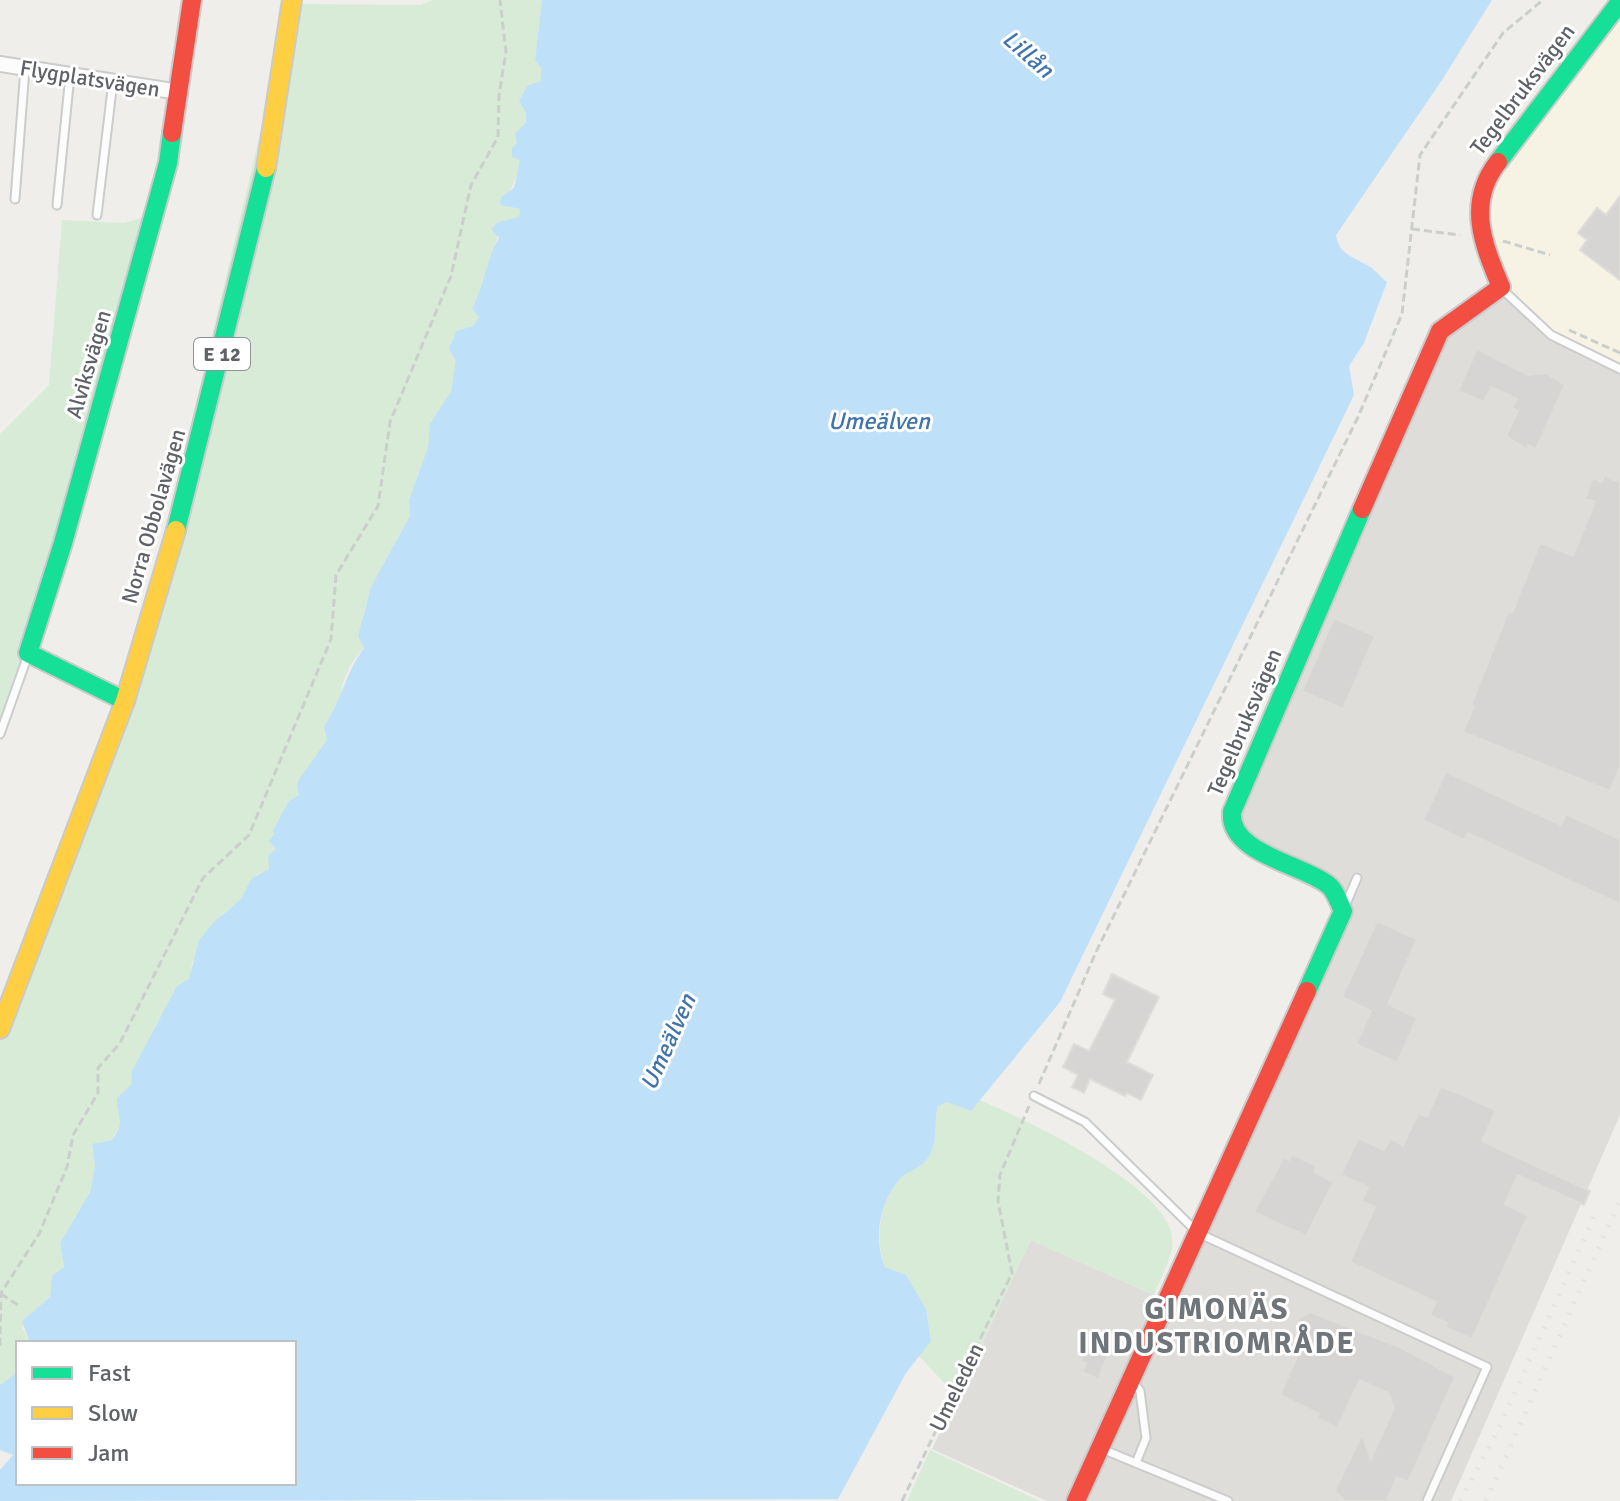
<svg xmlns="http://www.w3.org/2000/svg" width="1620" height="1501" font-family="Signika,sans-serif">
  <rect width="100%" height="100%" fill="#efeeea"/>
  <path fill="#f7f3e4" d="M1620,2V369L1551,335L1501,287L1480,202Z"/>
  <path fill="#dfddda" d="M1501,287L1551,335L1620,369V1115L1451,1501H1047L932,1449L1031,1240L1169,1302L1338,897L1229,820L1434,343Z"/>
  <g fill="#d8ebd6">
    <path d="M433,0H542L535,60L541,68V81L519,102L526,112C525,145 521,179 501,205L520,209L519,218L498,222C500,242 482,289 472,309L479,317L473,326L456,331L449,349L457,361L451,391L430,424L428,447L409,500L411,516L371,587L363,616L364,647L351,664L343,682L339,703L324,726L328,740L300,778V795L289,801L284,816L277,821L273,838L276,849L269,869L257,874L242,899L222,914L199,949L192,963L190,979L156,1024L142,1058L132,1071L131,1085C122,1101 118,1100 123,1119L112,1140L92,1145L95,1166L90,1192L60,1243L64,1267L51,1284L50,1297L22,1327L30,1343H18V1372L0,1385V1029L125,701L291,4L420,5Z"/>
    <path d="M154,214L63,543L0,734V434L49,385L62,220L124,223Z"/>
    <path d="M980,1100C1025,1120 1164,1184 1172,1236C1175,1254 1160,1278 1154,1295L1031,1240L963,1384H945L918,1355L931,1340L926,1309L905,1275L885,1267C874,1239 879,1202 900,1179C907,1171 920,1168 926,1161C940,1144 933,1124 938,1106L947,1101L971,1111Z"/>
    <path d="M930,1450L1040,1501H907Z"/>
  </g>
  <path fill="#bfe0f9" d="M542,0H1492L1442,80L1336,235C1339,254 1351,256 1367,265C1374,268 1380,277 1387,282L1364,343L1349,366L1354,395L1060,1002L971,1111L947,1102L938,1106C933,1124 940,1143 926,1161C920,1168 907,1171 900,1179C879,1202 873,1239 885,1267L906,1275L926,1309L931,1341L906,1373L838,1499L0,1501V1470L13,1455L0,1450V1385L18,1372V1483H294V1343H30L22,1321L50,1297L52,1276L64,1267L60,1243L90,1192L95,1166L92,1144L112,1140C127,1119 116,1117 117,1098L131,1085L132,1071L177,986L189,979L199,940L215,921L241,899L252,878L269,869L268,856L276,849L269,841L274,835L273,830L289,801L299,795L297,785L300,778L327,740L324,726C342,701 345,673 364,648L358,636L371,587L410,516L409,500L428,447L430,424L451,391L456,361L449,349L456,331L473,326L479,317L472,309C484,286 486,260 499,238L491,229L498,222L519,217L520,209L500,205L501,197L514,188L520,160L512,157V148L517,143L515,133L526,123V112L519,102L527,86L541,81V68L535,60Z"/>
  <g fill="#d6d5d3" stroke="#deddd9" stroke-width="2">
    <path d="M1620,196V280L1580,250L1587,240L1578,233L1597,208L1606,215Z"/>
    <path d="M1477,349L1528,375L1546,373L1565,385L1536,449L1528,445L1526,449L1506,436L1518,411L1512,408L1517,399L1491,387L1484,402L1458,391Z"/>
    <path d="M1604,476L1620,482V767L1610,791L1463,732L1474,706L1471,705L1508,612L1512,613L1540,543L1573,556L1595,502L1585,499L1593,478L1602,482Z"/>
    <path d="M1334,618L1375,636L1343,709L1302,691Z"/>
    <path d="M1446,772L1561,825L1566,814L1620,839V904L1468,833L1465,840L1423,820Z"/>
    <path d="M1377,921L1417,939L1388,1004L1417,1018L1397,1063L1356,1044L1371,1011L1342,997Z"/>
    <path d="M1112,974L1159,997L1127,1062L1153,1075L1141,1100L1127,1093L1125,1096L1090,1079L1084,1093L1072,1087L1078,1075L1063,1067L1074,1044L1089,1051L1115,1000L1103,994Z"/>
    <path d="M1441,1086L1496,1110L1482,1141L1590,1191L1584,1205L1518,1175L1505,1204L1528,1215L1472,1339L1445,1327L1447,1323L1430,1315L1436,1302L1350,1262L1375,1207L1361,1201L1368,1187L1341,1175L1358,1138L1384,1150L1390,1138L1403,1145L1418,1113L1427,1117Z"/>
    <path d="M1292,1154L1316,1166L1314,1172L1334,1182L1306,1236L1254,1212L1284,1157L1289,1160Z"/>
    <path d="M1310,1312L1402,1348L1455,1377L1408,1482L1397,1477L1386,1501H1345L1335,1491L1362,1434L1371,1459L1394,1408L1388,1393L1360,1380L1337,1428L1317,1418L1319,1414L1280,1395L1305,1338L1299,1329L1298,1318Z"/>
    <path d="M1087,1346L1108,1355L1098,1379L1082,1372L1086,1363L1081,1361Z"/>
  </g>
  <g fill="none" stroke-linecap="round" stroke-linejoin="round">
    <defs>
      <g id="lane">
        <path d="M15,199L25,68"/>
        <path d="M57,205L70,75"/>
        <path d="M97,215L113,81"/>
        <path d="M1504,291L1551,335L1620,369"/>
        <path d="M0,734L28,655"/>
        <path d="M1345,906L1357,878"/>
        <path d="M1034,1096L1085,1122L1198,1233L1487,1367L1427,1501"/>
        <path d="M1133,1382L1140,1391L1146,1438L1136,1463"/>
        <path d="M1102,1449L1228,1501"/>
      </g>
      <path id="street" d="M0,64L179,92"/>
      <g id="fast">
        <path d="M1498,162L1620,2"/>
        <path d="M176,530L266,168"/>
        <path d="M125,701L28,653L63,543L168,163L172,133"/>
        <path d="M1307,991L1343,911C1339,903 1335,889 1327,884C1301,864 1228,853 1232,812L1362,509"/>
      </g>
      <g id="slow">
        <path d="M266,168L292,0"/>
        <path d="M0,1029L125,701L176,530"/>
      </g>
      <g id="jam">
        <path d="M172,133L192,0"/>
        <path d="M1362,509L1440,331L1501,287C1483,244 1466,203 1498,162"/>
        <path d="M1076,1501L1307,991"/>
      </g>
    </defs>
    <use href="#lane" stroke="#cbcccc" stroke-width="11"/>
    <use href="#street" stroke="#cbcccc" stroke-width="18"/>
    <use href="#fast" stroke="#cacacb" stroke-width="22"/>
    <use href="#slow" stroke="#cacacb" stroke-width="22"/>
    <use href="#jam" stroke="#cacacb" stroke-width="22"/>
    <g stroke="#cacfcc" stroke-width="3" stroke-dasharray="8 4" stroke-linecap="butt">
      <path d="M1412,229L1460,235"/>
      <path d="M1503,241L1550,255"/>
      <path d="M1569,330L1620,353"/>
      <path d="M1039,1084L1096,952L1358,417L1402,314L1420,155L1503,33L1543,0"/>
      <path d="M1,1294L18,1305"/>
      <path d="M0,1346L1,1293L39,1234L67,1167L73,1135L98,1093V1068L120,1043L203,878L249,835L331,639L336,575L378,506L390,422L451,276L471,185L498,137L499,95L506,52L500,0"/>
      <path d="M902,1501L1012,1273L998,1201L1000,1175L1029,1106"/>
    </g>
    <use href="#lane" stroke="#fdfcfc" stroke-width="7"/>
    <use href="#street" stroke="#fdfcfc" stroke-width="14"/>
    <use href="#fast" stroke="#16e098" stroke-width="18"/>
    <use href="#slow" stroke="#ffcf43" stroke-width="18"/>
    <use href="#jam" stroke="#f24e42" stroke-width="18"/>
    <g stroke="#e4e4e4" stroke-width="5" stroke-dasharray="2 10" stroke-linecap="butt">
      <path d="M1460,1501L1498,1430L1598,1208"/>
      <path d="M1486,1501L1620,1200"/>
    </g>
  </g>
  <g text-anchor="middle" stroke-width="6" stroke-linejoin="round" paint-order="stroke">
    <rect fill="#fff" stroke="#8f9295" stroke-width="2" x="194" y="338" width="56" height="32" rx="6"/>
    <g font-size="20" font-weight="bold" fill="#5f6368">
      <text x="222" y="361">E 12</text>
    </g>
    <g font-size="22" fill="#5f6368" stroke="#fff">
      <text transform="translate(90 78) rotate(9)" y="8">Flygplatsvägen</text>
      <text transform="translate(1522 89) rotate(-53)" y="8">Tegelbruksvägen</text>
      <text transform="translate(88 364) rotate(-74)" y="8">Alviksvägen</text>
      <text transform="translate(153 516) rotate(-74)" y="8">Norra Obbolavägen</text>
      <text transform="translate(1244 722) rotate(-67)" y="8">Tegelbruksvägen</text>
      <text transform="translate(956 1387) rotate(-64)" y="8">Umeleden</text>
    </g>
    <g font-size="24" font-style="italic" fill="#4174aa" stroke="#fff">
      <text transform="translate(1028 54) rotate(41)" y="8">Lillån</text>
      <text x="879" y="429">Umeälven</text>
      <text transform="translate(668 1042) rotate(-66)" y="8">Umeälven</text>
    </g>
    <g font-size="30" font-weight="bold" letter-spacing="2" fill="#70757a" stroke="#fff">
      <text x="1217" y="1319">GIMONÄS<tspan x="1217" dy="34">INDUSTRIOMRÅDE</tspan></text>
    </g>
  </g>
  <rect x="16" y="1341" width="280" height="144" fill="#ffffff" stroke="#bfc1c3" stroke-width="2"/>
  <rect x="32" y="1367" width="40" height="12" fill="#16e098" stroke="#bfc1c3" stroke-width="2"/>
  <text x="88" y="1381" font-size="24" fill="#5f6368">Fast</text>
  <rect x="32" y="1407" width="40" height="12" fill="#ffcf43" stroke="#bfc1c3" stroke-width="2"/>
  <text x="88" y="1421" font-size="24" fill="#5f6368">Slow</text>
  <rect x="32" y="1447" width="40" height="12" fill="#f24e42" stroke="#bfc1c3" stroke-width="2"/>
  <text x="88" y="1461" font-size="24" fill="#5f6368">Jam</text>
</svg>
